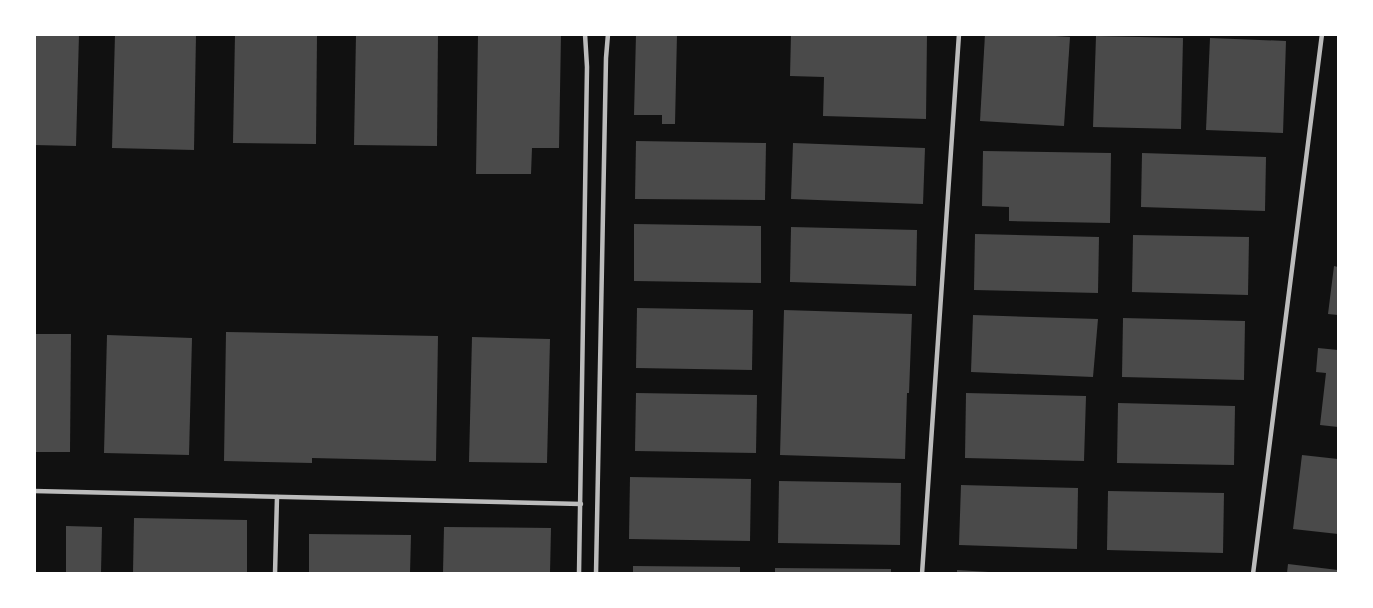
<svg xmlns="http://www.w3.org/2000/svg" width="1373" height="608" font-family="'Archivo Narrow',sans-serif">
  <rect width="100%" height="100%" fill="#111"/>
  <g fill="#4a4a4a">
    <path d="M34,34H79L76,146L34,145Z"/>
    <path d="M115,34H196L194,150L112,148Z"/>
    <path d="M235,34H317L316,144L233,143Z"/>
    <path d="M356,34H438L437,146L354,145Z"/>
    <path d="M478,34H561L559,148H532L531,174H476Z"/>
    <path d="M636,34H677L675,124H662V115H634Z"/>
    <path d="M791,34H927L926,119L823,116L824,77L790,76Z"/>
    <path d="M985,34H1027L1070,37L1064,126L980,121Z"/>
    <path d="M1096,36L1183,38L1181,129L1093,127Z"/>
    <path d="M1210,38L1286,41L1283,133L1206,130Z"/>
    <path d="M636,141L766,143L765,200L635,199Z"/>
    <path d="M793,143L925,148L923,204L791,199Z"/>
    <path d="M983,151L1111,153L1110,223L1009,221V207L982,206Z"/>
    <path d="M1142,153L1266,157L1265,211L1141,207Z"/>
    <path d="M634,224L761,226V283L634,281Z"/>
    <path d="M791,227L917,230L916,286L790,282Z"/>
    <path d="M975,234L1099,237L1098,293L974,290Z"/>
    <path d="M1133,235L1249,237L1248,295L1132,292Z"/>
    <path d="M1334,266L1338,267V315L1328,314Z"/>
    <path d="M637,308L753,310L752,370L636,368Z"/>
    <path d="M784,310L912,314L909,393H907L905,459L780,455Z"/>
    <path d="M973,315L1098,319L1093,377L971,372Z"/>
    <path d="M1123,318L1245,321L1244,380L1122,377Z"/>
    <path d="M226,332L438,336L436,461L312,458V463L224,461Z"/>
    <path d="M34,334H71L70,452H34Z"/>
    <path d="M107,335L192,338L189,455L104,453Z"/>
    <path d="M472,337L550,339L547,463L469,462Z"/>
    <path d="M1318,348L1338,350V427L1320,425L1326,373L1316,372Z"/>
    <path d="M636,393L757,395L756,453L635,451Z"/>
    <path d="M966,393L1086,396L1084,461L965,458Z"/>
    <path d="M1118,403L1235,406L1234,465L1117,463Z"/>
    <path d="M1302,455L1338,459V534L1293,529Z"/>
    <path d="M630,477L751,479L750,541L629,539Z"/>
    <path d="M779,481L901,483L900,545L778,543Z"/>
    <path d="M961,485L1078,488L1077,549L959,545Z"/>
    <path d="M1108,491L1224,493L1223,553L1107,550Z"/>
    <path d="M134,518L247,520V573H133Z"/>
    <path d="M66,526L102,527L101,573H66Z"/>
    <path d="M444,527L551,528L550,573H443Z"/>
    <path d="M309,534L411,535L410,573H309Z"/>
    <path d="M1288,564L1338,570V573H1287Z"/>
    <path d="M633,566L740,567V573H633Z"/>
    <path d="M775,568L891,569V573H775Z"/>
    <path d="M957,570L989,572V573H957Z"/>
  </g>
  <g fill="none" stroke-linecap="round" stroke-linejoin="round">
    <g stroke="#bcbcbc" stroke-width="4.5">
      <path d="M34,491L581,504"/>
      <path d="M275,574L277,497"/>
      <path d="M579,574L587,67L585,34"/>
      <path d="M596,574L606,58L608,34"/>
      <path d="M922,574L959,34"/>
      <path d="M1253,574L1322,34"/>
    </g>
  </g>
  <rect width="1373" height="608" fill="none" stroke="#ffffff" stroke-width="72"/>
</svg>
